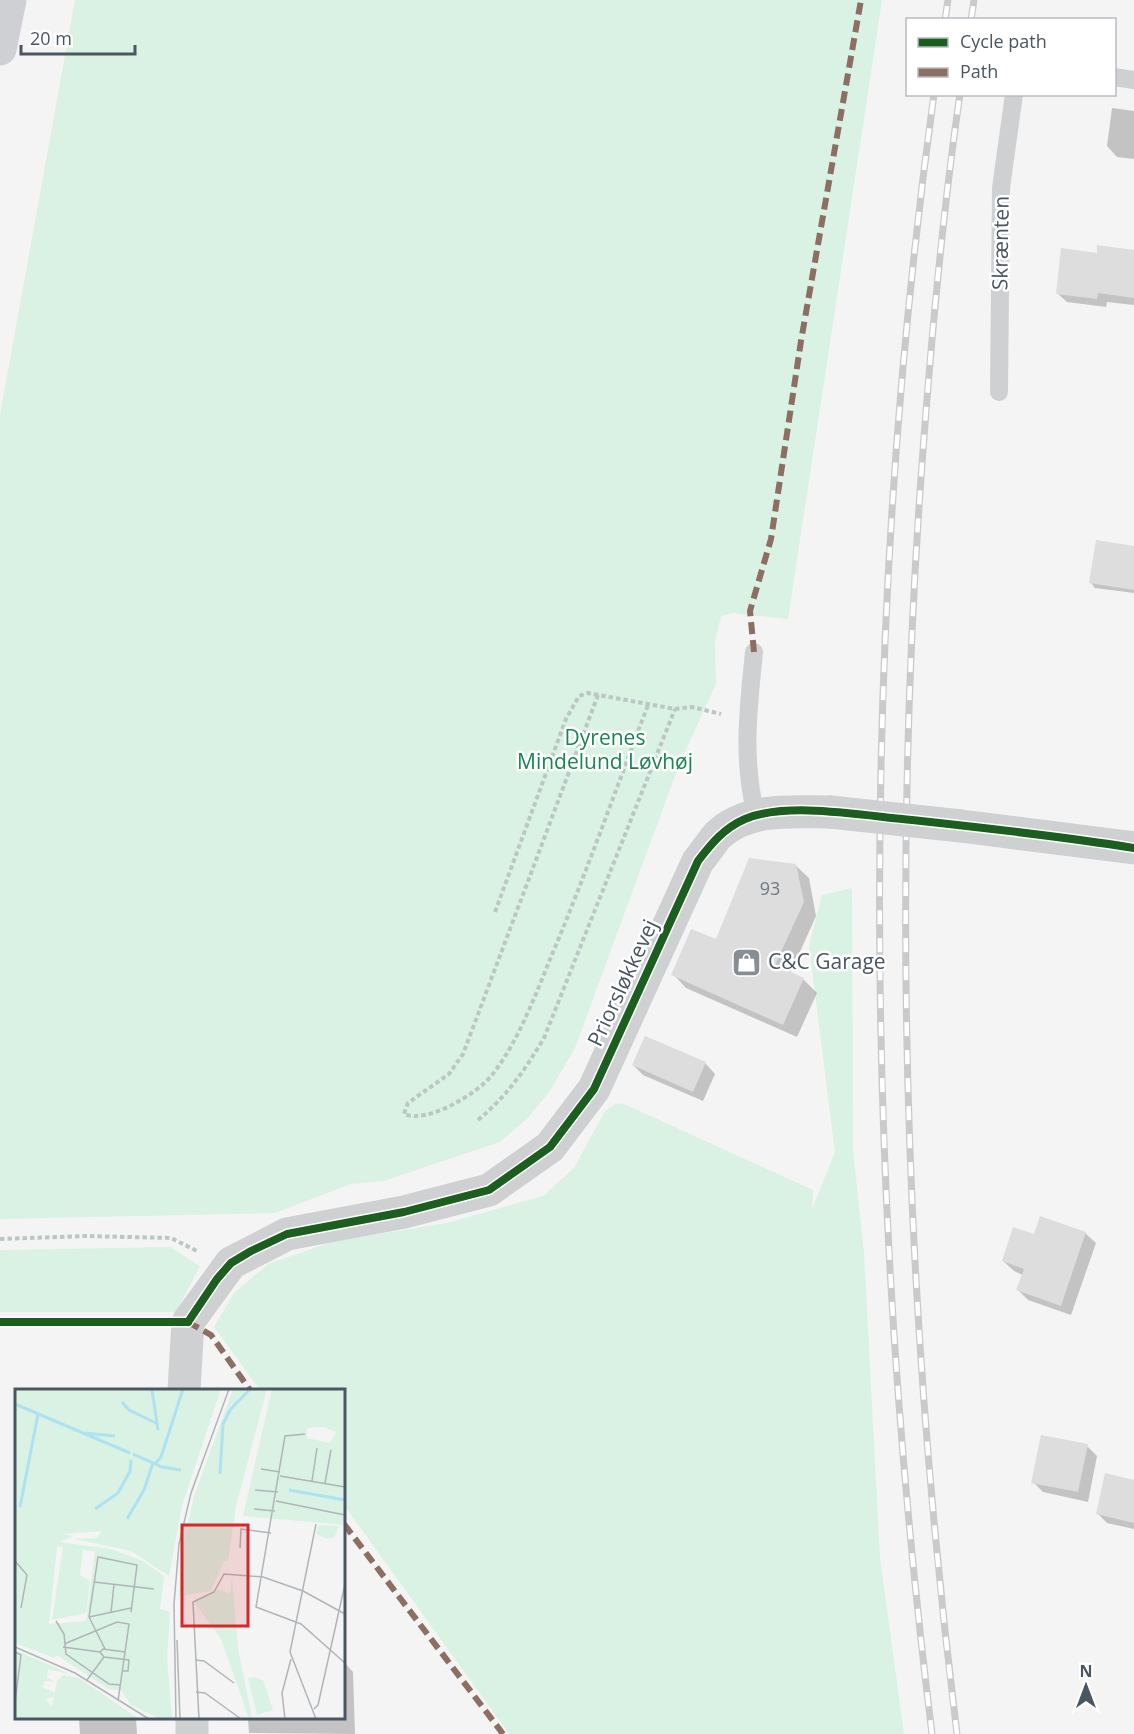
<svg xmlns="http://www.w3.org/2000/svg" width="1134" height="1734" font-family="'Open Sans',sans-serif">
  <rect width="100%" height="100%" fill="#f4f4f4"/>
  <g fill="#d9f2e3">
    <path d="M75,0H882L788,619L733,613L721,616L715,642L716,684L679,765L575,1048L550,1091L528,1118L500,1142L384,1181L351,1184L275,1213L0,1219V415Z"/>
    <path d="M852,888L853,1151L864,1253L880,1558L904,1734H509L344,1505V1390H260L214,1327L234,1293L268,1264L335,1241L447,1223L543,1196L574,1168L605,1111L615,1104L622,1103L813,1190L812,1209L835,1152L809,945L822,895Z"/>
    <path d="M170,1247L200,1266L176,1312H0V1250Z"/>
  </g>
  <g fill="#0003">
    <path d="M1112,108L1134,111V159L1117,157L1107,146Z"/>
    <path d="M1134,251V305L1107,302L1106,307L1067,302L1057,293L1098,254Z"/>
    <path d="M1134,548V593L1095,588L1091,583Z"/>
    <path d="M795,865L809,878L816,916L790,974L803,979L817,993L797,1037L686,988L673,974L717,941Z"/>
    <path d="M705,1063L715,1074L703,1101L643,1075L633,1065Z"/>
    <path d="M1085,1233L1096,1243L1071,1315L1028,1300L1018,1290L1023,1275L1014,1271L1003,1261Z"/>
    <path d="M1087,1446L1097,1456L1088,1502L1043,1492L1033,1482Z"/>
    <path d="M1134,1482V1529L1107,1523L1097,1513Z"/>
    <path d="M344,1662L353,1672L355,1734L249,1733L248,1718H344Z"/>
    <path d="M79,1718H136L137,1734H80Z"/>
  </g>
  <g fill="#ddddde">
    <path d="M1097,245L1134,250V298L1098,293L1097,299L1056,294L1061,248L1097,253Z"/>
    <path d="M1096,540L1134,546V590L1089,583Z"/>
    <path d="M749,858L796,864L804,902L775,965L804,978L783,1025L671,975L691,929L716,939Z"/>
    <path d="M645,1036L706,1062L693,1092L632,1065Z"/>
    <path d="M1040,1216L1086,1232L1061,1306L1016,1290L1024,1269L1002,1261L1013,1227L1034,1234Z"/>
    <path d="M1041,1435L1088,1444L1078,1492L1031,1483Z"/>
    <path d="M1105,1473L1134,1480V1523L1096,1514Z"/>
  </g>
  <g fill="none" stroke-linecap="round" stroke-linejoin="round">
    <g stroke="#bcc7c4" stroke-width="4" stroke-dasharray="4.5 3" stroke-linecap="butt">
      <path d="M598,695L463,1054L449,1074L408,1103L404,1114C427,1124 477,1094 492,1075C518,1042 535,996 551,957C586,874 616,789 648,705"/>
      <path d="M495,912L566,719L579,696L588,693L675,709L692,707L721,714"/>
      <path d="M478,1120C507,1096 525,1070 544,1038L675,709"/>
      <path d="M0,1239L86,1236L171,1238L197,1251"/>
    </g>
    <g stroke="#ced0d2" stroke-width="18">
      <path d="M1114,77L1134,80"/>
      <path d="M999,392L1001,188L1014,94"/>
      <path d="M754,652C748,712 742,757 756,816"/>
    </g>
    <g stroke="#ced0d2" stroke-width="33">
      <path d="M961,826L1134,848"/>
      <path d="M184,1390L188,1322L231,1263L287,1234L404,1212L489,1190L550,1147L594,1089L698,861C705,853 711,843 718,835C748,807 792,812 830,812"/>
      <path d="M192,1718V1734"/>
    </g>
    <path stroke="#ced0d4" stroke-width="33" d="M0,49L10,0"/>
    <defs>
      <g id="rail">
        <path d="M945,20L948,0"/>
        <path d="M971,20L974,0"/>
        <path d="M932,1734C865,1191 859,637 934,94"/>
        <path d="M957,1734C905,1313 891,887 922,464C931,341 942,217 960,94"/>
      </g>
    </defs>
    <use href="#rail" stroke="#c9cacc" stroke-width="7"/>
    <use href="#rail" stroke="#fff" stroke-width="4.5" stroke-dasharray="14" stroke-linecap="butt"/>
    <path stroke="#ced0d2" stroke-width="33" d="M830,812L961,826"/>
    <g stroke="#8d6e63" stroke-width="6" stroke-dasharray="12 6" stroke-linecap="butt">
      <path d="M754,652L750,611L771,539L801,341L861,0"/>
      <path d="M188,1322L211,1335L250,1390"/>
      <path d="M344,1524L503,1734"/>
    </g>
    <defs>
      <g id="cycleway">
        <path d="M0,1322H188"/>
        <path d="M188,1322L217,1279L231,1263L251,1251L287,1234L404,1212L489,1190L550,1147L594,1089L698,861C711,844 724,828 745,819C787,801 866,816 912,820C986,828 1060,836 1134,848"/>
      </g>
    </defs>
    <use href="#cycleway" stroke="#fff" stroke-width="11"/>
    <use href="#cycleway" stroke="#1b5e20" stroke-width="8"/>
  </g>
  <defs>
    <symbol id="shop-square" viewBox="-11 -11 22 22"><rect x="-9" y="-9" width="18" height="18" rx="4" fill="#868d94" stroke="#fff"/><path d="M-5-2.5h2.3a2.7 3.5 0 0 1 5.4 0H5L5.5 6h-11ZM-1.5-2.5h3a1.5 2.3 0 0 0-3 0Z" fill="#fff"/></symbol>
  </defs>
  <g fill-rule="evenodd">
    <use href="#shop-square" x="730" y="946" width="33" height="33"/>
  </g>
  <g text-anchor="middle" stroke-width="5" stroke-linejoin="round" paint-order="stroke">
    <g font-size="18" fill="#707881">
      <text x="770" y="895">93</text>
    </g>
    <g font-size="21" fill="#4a5661" stroke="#fff">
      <text transform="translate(1001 243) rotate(-89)" y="7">Skrænten</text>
      <text transform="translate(623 983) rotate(-65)" y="7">Priorsløkkevej</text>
    </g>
    <g font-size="21" fill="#17864f" stroke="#fff">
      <text x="605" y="745">Dyrenes<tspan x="605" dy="24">Mindelund Løvhøj</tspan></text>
    </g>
    <g font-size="21" fill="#4a5661" stroke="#fff" text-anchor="start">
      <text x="768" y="969">C&amp;C Garage</text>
    </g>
  </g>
  <g transform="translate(15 1389)">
    <rect width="330" height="330" fill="#f4f4f4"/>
    <path d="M0,0H206L167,117L154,187L116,162L60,150L82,149L87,142L47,145L58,147L44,153L96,160L128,172L149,187L145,220L155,223L152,269L157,330H145L116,316L107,302L93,300L42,266L39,269L0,254ZM42,157L48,158L37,231L71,224L75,192L65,186L68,161L80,162L71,232L34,235ZM218,0H252L221,117L213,172H209L196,202L164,207L167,161L179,107ZM257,0H330V136L228,127ZM308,38L321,43L315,54L292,49V39ZM303,137L307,136L324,137L319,149L312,150L301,145ZM217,188L223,260L237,328L234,330L206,250L179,213L203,200L215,205ZM0,261L57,286L33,280L32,289L41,293L30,292L27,298L39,303V308L30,310L37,318L42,292L48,286L64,289L124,330H0ZM239,288L248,291L258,321L242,326L233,289Z" fill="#d9f2e3" fill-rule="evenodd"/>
    <path fill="none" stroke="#aee2f0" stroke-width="3" d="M137,1L143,41M107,13L114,21L143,35M0,15L115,64M69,44L100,47M118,65L147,78L166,81M140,75L146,68L168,0M205,85L208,35L215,21L235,0M274,101L330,111M5,118L23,25M80,120L103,104L115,82L116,71M112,130L129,101L138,74"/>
    <path fill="none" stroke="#b0b5b9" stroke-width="1.5" d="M290,45L270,47L241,218L286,235L330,274M246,80L265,83M265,87L330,98M297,92L302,59M310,94L316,61M240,101L263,103M261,112L330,126M239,120L260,122M301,135L275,263L301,330M225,159L226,140L256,144M0,172L12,186L6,219M79,193L139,200M96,224L99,195M74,228L116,219M41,232L49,245L51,265L94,295L106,296M162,251L165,330M49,255L102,233L114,235L103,312M0,258L60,284L134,330M48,258L85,263M90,260L74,228L83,168L122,176L116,223M0,263L6,266L0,313M180,271L189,272L219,294M107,282H113L114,271L89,268L85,263L88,260L110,263M72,291L89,268M181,303L190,304L226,330M299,320L303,316L330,195M161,330L159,215L164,155L176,104L214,0M184,330L178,213L199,203L209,185L248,188L288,202L330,225M270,330L267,304L276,270"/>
    <path fill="#d62828" fill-opacity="0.15" stroke="#d62828" stroke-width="3" d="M167,136H233V237H167Z"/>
    <rect width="330" height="330" fill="none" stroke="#4a5661" stroke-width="3"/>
  </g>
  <rect x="906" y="18" width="210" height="78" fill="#ffffff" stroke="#b7bbc0" stroke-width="1.5"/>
  <rect x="918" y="38" width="30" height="9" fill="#1b5e20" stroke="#b7bbc0" stroke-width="1.5"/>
  <text x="960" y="48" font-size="18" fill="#4a5661">Cycle path</text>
  <rect x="918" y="68" width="30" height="9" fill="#8d6e63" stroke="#b7bbc0" stroke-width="1.5"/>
  <text x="960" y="78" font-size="18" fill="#4a5661">Path</text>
  <g transform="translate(1086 1686)" stroke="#ffffff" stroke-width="4.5" paint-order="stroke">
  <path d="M0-4.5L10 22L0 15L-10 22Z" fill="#4a5661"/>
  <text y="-9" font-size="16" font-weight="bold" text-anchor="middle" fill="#4a5661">N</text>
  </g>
  <path d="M21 45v9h114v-9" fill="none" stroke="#4a5661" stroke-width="3"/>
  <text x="30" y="45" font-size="18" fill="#4a5661" stroke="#ffffff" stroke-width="4.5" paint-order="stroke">20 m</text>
</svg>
